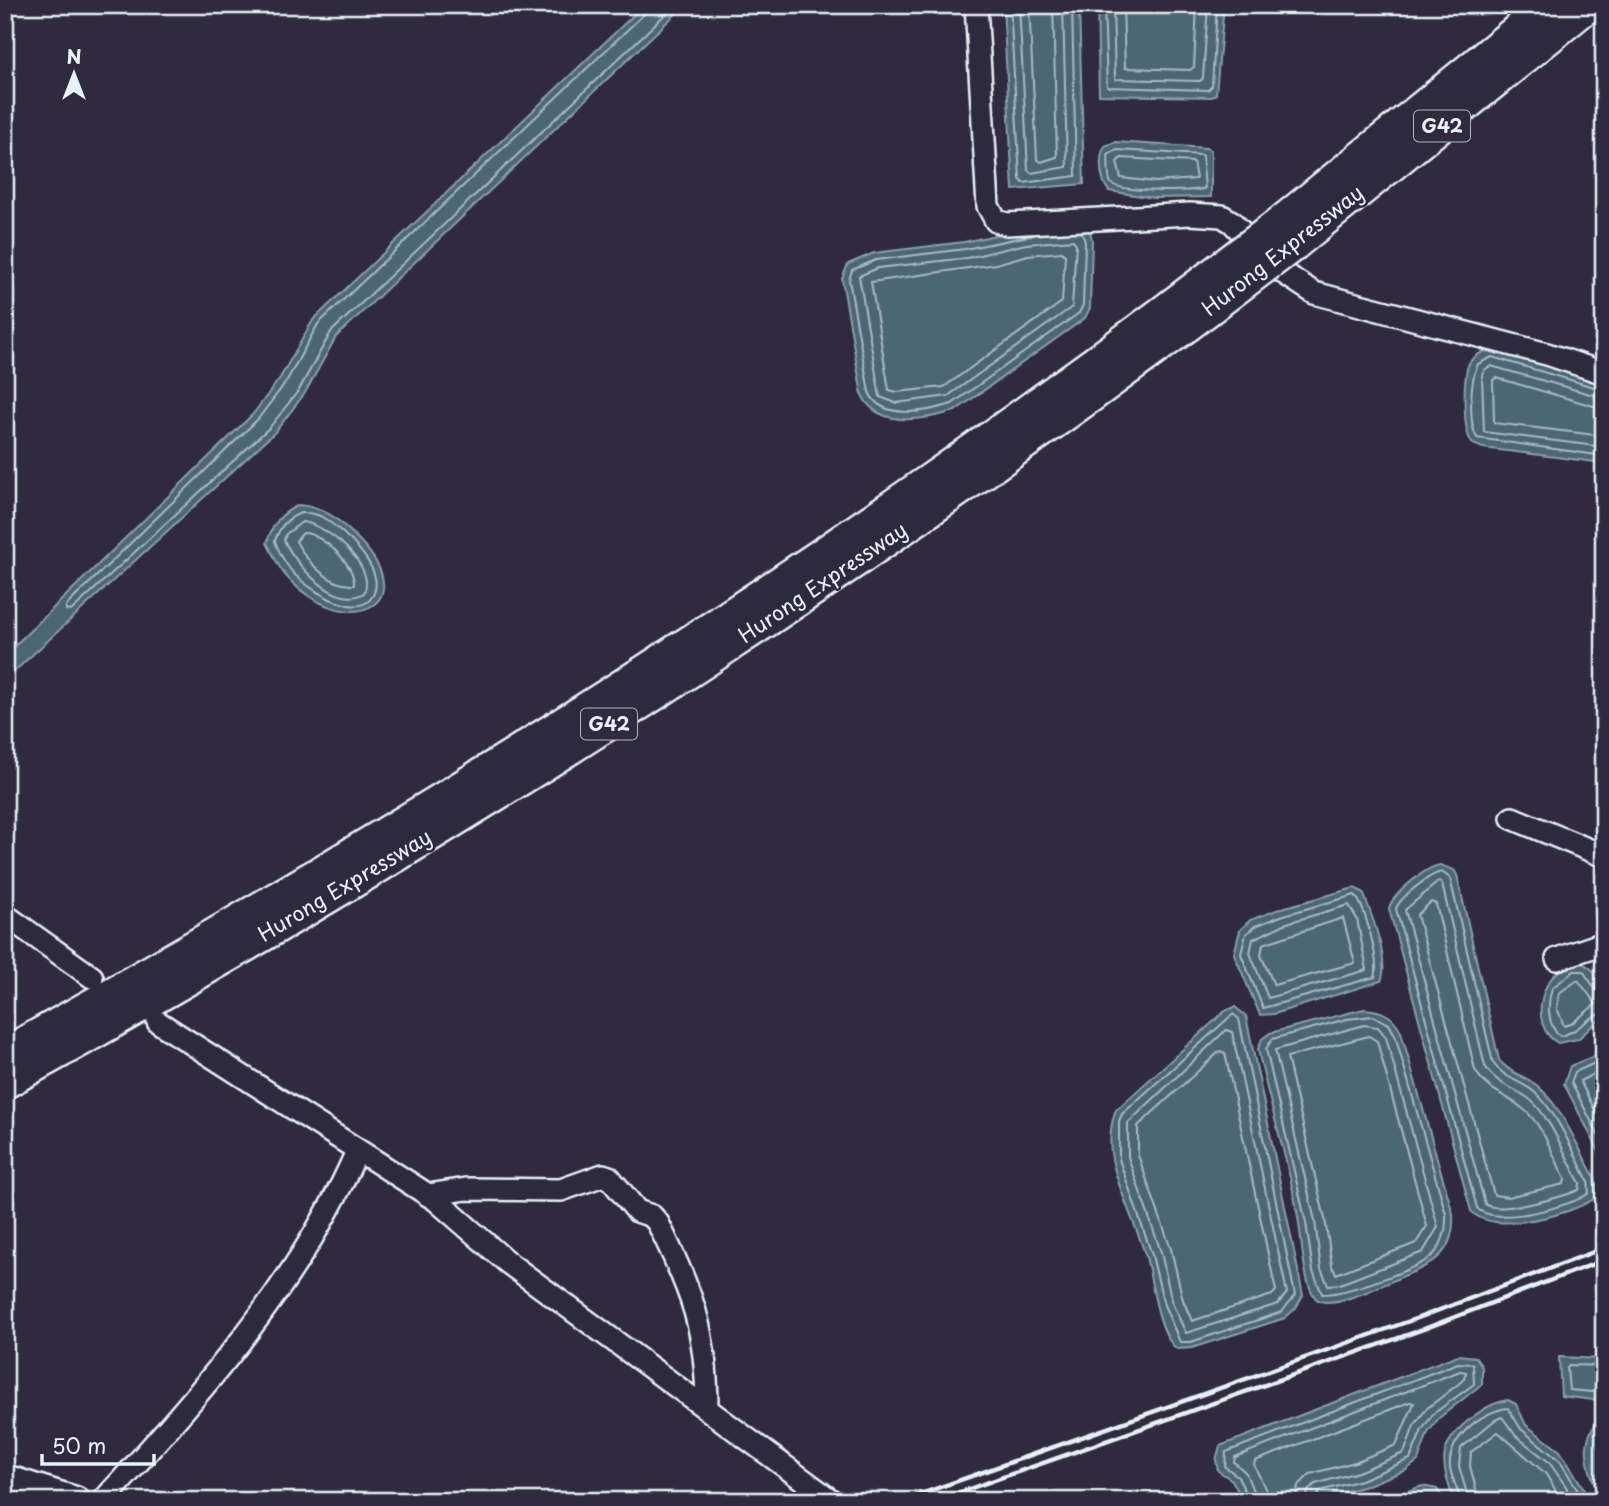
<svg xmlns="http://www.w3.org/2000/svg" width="1609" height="1506" font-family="'Playpen Sans',sans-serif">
  <rect width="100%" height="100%" fill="#2f2a3d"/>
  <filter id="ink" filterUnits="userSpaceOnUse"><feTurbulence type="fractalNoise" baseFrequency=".0143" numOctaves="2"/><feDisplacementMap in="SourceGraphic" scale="14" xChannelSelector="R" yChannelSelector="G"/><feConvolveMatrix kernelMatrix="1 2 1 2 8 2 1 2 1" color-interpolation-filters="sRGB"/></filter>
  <g filter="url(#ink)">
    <g fill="#4d6676" stroke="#8b9eaa" stroke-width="2">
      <path d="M644,5H685L336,337L305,393L275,432L5,680V655L253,414L280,378L313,320Z"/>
      <path d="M1003,5H1079L1084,184L1013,190Z"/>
      <path d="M1097,5H1224L1216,94L1212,97L1099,95Z"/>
      <path d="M1115,142L1207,148L1211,151V197L1154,198L1109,191C1100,181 1098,157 1105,146Z"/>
      <path d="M1083,224L1090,230L1092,241L1090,308L1085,318L955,411C925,420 878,429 862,395L842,279L848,264L874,253L964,242L1023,229Z"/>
      <path d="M1487,350L1544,363L1604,383V463L1483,448L1473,444C1462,434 1463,377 1469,363C1473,357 1480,353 1487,350Z"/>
      <path d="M299,505C325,508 336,517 354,535C428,606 345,642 286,576C278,567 273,554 267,543C272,524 281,513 299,505Z"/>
      <path d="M1440,865L1454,870L1457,875L1499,1060C1510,1074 1527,1076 1540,1088C1564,1111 1578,1148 1595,1178L1597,1188L1595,1198C1572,1215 1491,1236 1471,1211L1389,909C1391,895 1426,867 1440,865Z"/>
      <path d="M1354,888L1363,892C1371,913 1390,961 1381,981L1274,1014L1260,1015L1234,954L1240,930L1250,920L1282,908Z"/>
      <path d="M1582,963C1603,972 1604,996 1604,1015L1578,1039L1558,1043C1527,1027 1539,964 1582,963Z"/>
      <path d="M1235,1007L1246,1016L1303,1295L1296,1308L1285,1318L1192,1348L1177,1349C1158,1336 1152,1279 1146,1257C1136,1224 1119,1193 1112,1159C1109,1144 1110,1124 1116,1110L1225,1011Z"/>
      <path d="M1364,1009C1381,1010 1394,1015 1401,1032L1453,1214C1455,1250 1437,1263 1406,1275C1386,1283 1341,1307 1320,1301C1305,1296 1302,1246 1300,1231C1292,1169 1270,1110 1258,1049L1262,1039L1270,1033Z"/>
      <path d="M1604,1052V1161L1564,1084L1570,1066Z"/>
      <path d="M1458,1355L1476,1357L1482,1367V1384L1439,1418L1428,1433L1418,1461L1406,1470L1363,1487L1309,1501H1243L1232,1480L1218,1471L1216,1460L1220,1446Z"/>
      <path d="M1559,1357L1604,1359V1395L1594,1400L1561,1396Z"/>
      <path d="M1508,1400L1516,1404L1526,1425L1560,1451L1584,1489L1582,1497L1553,1501H1454C1441,1463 1436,1446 1470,1419C1483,1409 1492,1403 1508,1400Z"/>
      <path d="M1604,1416V1501H1601C1590,1472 1574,1440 1604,1416Z"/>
      <path d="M1422,1486L1437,1489L1445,1501H1379Z"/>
    </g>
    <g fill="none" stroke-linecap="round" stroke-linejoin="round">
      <g stroke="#aab9c4" stroke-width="2">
        <path d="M648,5L645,13L318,324L286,382L258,419L66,606V610L71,611L270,427L299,390L331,332L675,5"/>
        <path d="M1010,5L1020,179L1023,183L1076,176L1072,5"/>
        <path d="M1019,5L1028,170L1031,173L1067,167L1063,5"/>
        <path d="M1029,5L1037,159L1041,162L1057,157L1053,5"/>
        <path d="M1104,5L1107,87L1208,90L1212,86L1217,5"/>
        <path d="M1113,5L1115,79L1200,81L1203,78L1208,5"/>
        <path d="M1123,5L1125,68L1190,70L1194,67L1197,5"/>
        <path d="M1117,150L1202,155L1205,188C1195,193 1117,192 1111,183C1107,178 1109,162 1108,155Z"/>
        <path d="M1121,158L1193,162L1196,179L1155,182L1121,178L1117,162Z"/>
        <path d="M1034,235L965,249L876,260L852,270L849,280L869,392C881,421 927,412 952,404L1079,313L1083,305L1085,242L1082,232"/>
        <path d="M1073,240L1076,244L1072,307L948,396L896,403L880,397L859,276L878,268L967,258L1026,244Z"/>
        <path d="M1062,252L1065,255L1062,302L944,387L897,392L889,390L871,282L996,264L1028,255Z"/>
        <path d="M1604,390L1492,357L1478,364C1470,380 1468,422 1477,438L1604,456"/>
        <path d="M1604,398L1491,366L1484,370L1482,376L1484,432L1604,447"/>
        <path d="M1604,409L1497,378L1493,380L1494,423L1604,436"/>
        <path d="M301,513C308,513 316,513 322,517C342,529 389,570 372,597C356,622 302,586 290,569C284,561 278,550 275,541C279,527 287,518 301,513Z"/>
        <path d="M302,522C326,524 377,566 364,593C335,610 294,563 284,540L286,534Z"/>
        <path d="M303,533C322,533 356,565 354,585C330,587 306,561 296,541Z"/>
        <path d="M1442,872L1450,878L1493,1063C1504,1078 1518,1080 1533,1091C1555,1107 1575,1156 1588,1181L1589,1193C1572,1207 1492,1227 1477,1208L1396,909C1399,898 1431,873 1442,872Z"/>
        <path d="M1439,881L1442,884L1485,1066C1496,1084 1512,1087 1528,1098C1549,1113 1567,1160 1580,1183L1579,1190C1562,1197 1499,1215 1485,1204L1405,910Z"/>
        <path d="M1355,895C1365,907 1380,962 1375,977L1263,1008L1241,954L1246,934L1255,926L1284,915Z"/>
        <path d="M1431,902L1436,904L1475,1070C1487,1091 1505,1094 1522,1108C1542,1122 1554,1158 1565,1179L1564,1184L1508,1197L1494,1195L1417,915Z"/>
        <path d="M1349,905L1357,919L1367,970L1268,998L1250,953L1253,939L1287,923Z"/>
        <path d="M1343,918L1355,963L1274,985L1261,955L1263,944Z"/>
        <path d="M1578,980L1596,1004L1571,1024L1564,1026L1557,1008L1559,993Z"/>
        <path d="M1604,992L1596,990L1583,971H1574L1552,988C1547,1003 1547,1026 1560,1036C1578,1033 1588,1015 1604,1013"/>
        <path d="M1233,1014L1239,1019L1295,1295L1282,1312L1191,1342H1180L1164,1305L1152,1255L1119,1159V1121L1122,1114Z"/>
        <path d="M1373,1016L1389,1024L1395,1035L1446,1214C1447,1230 1442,1250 1428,1259C1411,1271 1342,1295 1322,1294L1313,1271L1306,1223L1266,1049L1272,1039L1347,1019Z"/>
        <path d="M1364,1025L1378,1027L1386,1037L1438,1227L1423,1252L1340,1284L1328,1285L1321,1269L1315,1221L1275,1050Z"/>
        <path d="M1226,1030L1232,1032L1287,1293L1278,1304L1186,1333L1172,1303L1161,1252L1128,1157V1123Z"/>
        <path d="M1369,1036L1377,1041L1427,1226L1416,1243L1336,1274L1332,1266L1325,1219L1287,1057Z"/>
        <path d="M1220,1051L1225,1053L1276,1291L1272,1295L1192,1321L1183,1300L1171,1249L1138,1155V1126Z"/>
        <path d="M1604,1059L1575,1072L1571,1082L1604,1146"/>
        <path d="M1604,1069L1580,1081L1604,1128"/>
        <path d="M1604,1366L1570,1365L1567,1368L1569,1390L1592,1392L1604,1389"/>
        <path d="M1249,1501L1238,1476L1225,1467L1226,1452L1458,1363L1473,1364L1474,1384L1433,1414L1422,1430L1410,1459L1361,1480L1320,1491L1315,1501"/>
        <path d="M1257,1501L1246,1473L1234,1462L1235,1457L1460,1371L1466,1372L1465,1379L1426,1409L1414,1426L1404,1453L1358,1472L1315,1484L1308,1491L1306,1501"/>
        <path d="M1268,1501L1266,1490L1254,1465L1255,1461L1410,1402L1414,1403L1396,1445L1355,1462L1310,1474L1298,1486L1295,1501"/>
        <path d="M1460,1501C1458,1489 1452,1479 1450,1468C1447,1439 1481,1411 1508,1408L1521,1429L1560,1461L1577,1489L1574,1501"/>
        <path d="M1469,1501L1459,1466L1461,1448L1495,1420L1502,1417L1516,1436L1549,1462L1567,1488L1565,1501"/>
        <path d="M1479,1501L1470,1466L1471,1452L1498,1432L1545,1473L1555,1489L1554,1501"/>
      </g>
      <defs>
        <g id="minor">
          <path d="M976,5L988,206L996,221L1007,224L1190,214L1222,216L1232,222L1276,268L1314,293L1547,354L1604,373"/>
          <path d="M1512,818L1604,856"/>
          <path d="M5,915L92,977"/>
          <path d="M1557,959L1604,943"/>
          <path d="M158,1022L436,1200L507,1262L832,1501"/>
          <path d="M428,1195L466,1189L561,1190L603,1175L609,1177L637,1211L652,1216L658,1223C692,1292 707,1330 707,1409"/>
          <path d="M103,1501C197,1398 302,1280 357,1151"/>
        </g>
        <path id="major" d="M5,1479L75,1501"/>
        <g id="highway">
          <path d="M1278,225L1549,5"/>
          <path d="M1294,244L1588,5"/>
          <path d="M5,1054C409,830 801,583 1170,307"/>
          <path d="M5,1082C415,855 810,605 1186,326"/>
        </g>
      </defs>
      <use href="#minor" stroke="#e8f1f8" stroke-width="26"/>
      <use href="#major" stroke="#e8f1f8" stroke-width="33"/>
      <use href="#highway" stroke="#e8f1f8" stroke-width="37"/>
      <use href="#minor" stroke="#2f2a3d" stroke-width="21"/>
      <use href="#major" stroke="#2f2a3d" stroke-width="28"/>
      <use href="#highway" stroke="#2f2a3d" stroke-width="32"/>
      <g stroke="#e8f1f8" stroke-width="4.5">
        <path d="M901,1501L1418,1318L1604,1248"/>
        <path d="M935,1501L1421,1330L1604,1260"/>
      </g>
      <defs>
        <g id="highway-bridge">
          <path d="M1170,307L1278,225"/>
          <path d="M1186,326L1294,244"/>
        </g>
      </defs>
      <use href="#highway-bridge" stroke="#e8f1f8" stroke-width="37" stroke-linecap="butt"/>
      <use href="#highway-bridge" stroke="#2f2a3d" stroke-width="32"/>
    </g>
  </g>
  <g text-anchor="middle" stroke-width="5" stroke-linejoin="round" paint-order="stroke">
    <g fill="#2f2a3d" stroke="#b0b5c0" stroke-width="2">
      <rect x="1414" y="110.5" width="56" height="31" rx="5"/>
      <rect x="581" y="708.5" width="56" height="31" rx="5"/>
    </g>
    <g font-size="19" font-weight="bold" fill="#e8f1f8">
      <text x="1442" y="133">G42</text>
      <text x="609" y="731">G42</text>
    </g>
    <g font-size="21" fill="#e8f1f8" stroke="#2f2a3d">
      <text transform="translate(1283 251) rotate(-38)" y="7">Hurong Expressway</text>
      <text transform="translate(823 583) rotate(-34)" y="7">Hurong Expressway</text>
      <text transform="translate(345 886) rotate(-31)" y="7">Hurong Expressway</text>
    </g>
  </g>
  <rect width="1609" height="1506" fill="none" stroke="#2f2a3d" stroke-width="28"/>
  <rect x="14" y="14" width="1581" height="1478" fill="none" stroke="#e8f1f8" stroke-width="2.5" filter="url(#ink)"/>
  <g transform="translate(74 74)" stroke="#2f2a3d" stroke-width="5" paint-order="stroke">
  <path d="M0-5L12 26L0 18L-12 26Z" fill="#e8f1f8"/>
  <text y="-10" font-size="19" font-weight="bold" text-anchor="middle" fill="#e8f1f8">N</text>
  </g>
  <path d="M42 1454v10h112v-10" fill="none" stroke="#e8f1f8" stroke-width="3.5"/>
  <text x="52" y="1454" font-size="21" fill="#e8f1f8" stroke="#2f2a3d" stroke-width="5" paint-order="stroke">50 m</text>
</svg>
